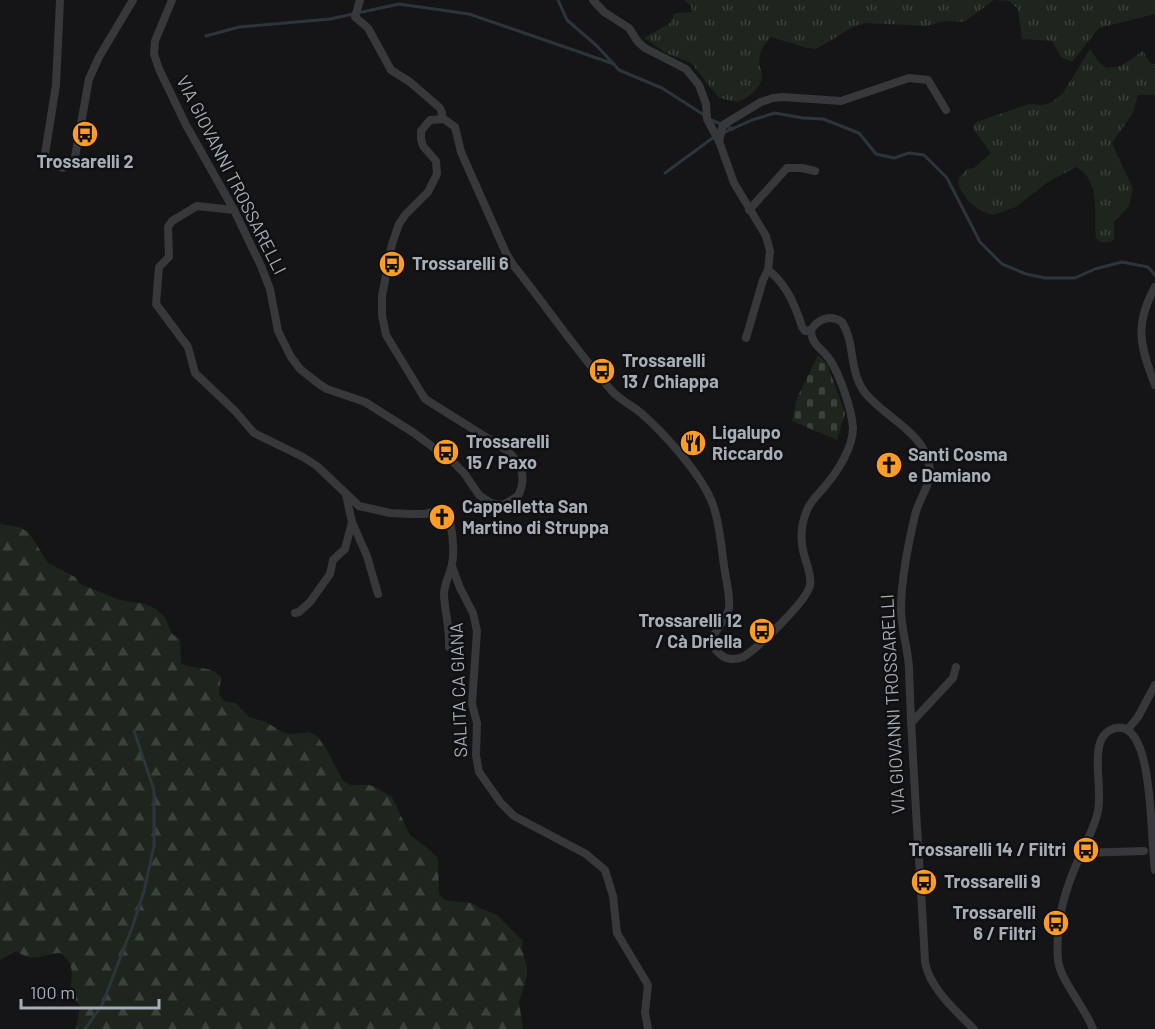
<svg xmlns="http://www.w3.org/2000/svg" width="1155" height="1029" font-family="Barlow,sans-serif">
  <defs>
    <pattern id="grass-tufts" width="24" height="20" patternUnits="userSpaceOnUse" patternTransform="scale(1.5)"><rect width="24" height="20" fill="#1d251d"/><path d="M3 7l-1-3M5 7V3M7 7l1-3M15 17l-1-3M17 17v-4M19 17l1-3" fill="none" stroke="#3b423c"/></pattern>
    <pattern id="forest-firs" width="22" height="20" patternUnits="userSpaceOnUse" patternTransform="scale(1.5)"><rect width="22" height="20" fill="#1d251d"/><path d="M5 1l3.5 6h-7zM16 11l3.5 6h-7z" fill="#3b423c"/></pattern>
    <pattern id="cemetery-stones" width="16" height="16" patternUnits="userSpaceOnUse" patternTransform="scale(1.5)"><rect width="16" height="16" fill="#1d251d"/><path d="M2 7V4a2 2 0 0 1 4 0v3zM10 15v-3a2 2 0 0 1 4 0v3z" fill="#3b423c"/></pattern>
  </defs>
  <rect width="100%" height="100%" fill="#151517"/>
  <g fill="url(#grass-tufts)">
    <path d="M684,0H994L964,22L945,21L927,26L867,23L855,26L816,49L807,48L771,37C764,44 760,51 759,62C759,67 762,71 762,76C762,88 747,99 737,102L719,98L691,63L666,53L644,38L670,23L675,13L692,12L691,6Z"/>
    <path d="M996,0H1155V14L1099,28L1072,62L1061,57L1052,41L1022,39L1018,9L1009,1Z"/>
    <path d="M1090,49L1098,61L1106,68L1121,66L1143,51L1150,63L1155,64V95H1138L1133,113L1112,143L1133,189L1129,206L1114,222V240C1106,243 1102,244 1096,238C1093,212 1102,182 1076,167L1048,182L1016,207L993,215C975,210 966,201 958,184L959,178L967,169L974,168L991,153L973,129L974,123L1029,104L1044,105L1052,102L1063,93Z"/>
  </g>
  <path fill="url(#forest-firs)" d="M0,524L20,527L27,532L33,539L48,563L75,577L80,584L120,600L145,604L156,609L165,617L172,634L180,639L181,663C195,671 209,664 221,677L219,694L224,701L236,703L249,717L266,722L282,732L290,734L309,732L317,736L327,750L343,781L351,785H369L377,788L392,797L410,835L425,846L438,858L439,894L445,900L472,903L480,908L497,915L523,941L522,950L527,967V976L519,1002L523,1029H76L80,1006C78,1003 75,1001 73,998C66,982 81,968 60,953C42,954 33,964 17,951L0,960Z"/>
  <path fill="url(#cemetery-stones)" d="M818,355L827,364L845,413L837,440L792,421L797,398Z"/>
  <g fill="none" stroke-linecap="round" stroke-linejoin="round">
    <g stroke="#2a363c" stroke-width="3">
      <path d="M558,0L567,20L597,46L619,70L662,88L704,115"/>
      <path d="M206,36L239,27L330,19L399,4L469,14L614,64"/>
      <path d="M711,120L733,129"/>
      <path d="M723,133L752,120L775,113L803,118L823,119L859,133L876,154L894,158L909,153L924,155L947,178L980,242L1002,264L1026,274L1045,278H1075L1095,269L1122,262L1148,267L1155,275"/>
      <path d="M665,173L714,137"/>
      <path d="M85,1029L102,1005L133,925L144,891L154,846V790L134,731"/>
    </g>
    <g stroke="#36383c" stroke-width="8">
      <path d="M60,0L56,85L45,154L48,164L63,168L70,164L75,157L89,79L99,57L133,0"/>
      <path d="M172,0L155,41L154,54L159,69L186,125L234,210L261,266L270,289L278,331L291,357L300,369L319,384L327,389L365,402L414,433L453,462L464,473L479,495L491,503L503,505L518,496C527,478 522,465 508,451L425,399L386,335L382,315V296L392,244L399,224L405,215L428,192L437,174L436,161L423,146L421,139V131L430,120L444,119L455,127L461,152L506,253L514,266C547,307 577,352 612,391C621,401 632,405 641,413C664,433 703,476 713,505C721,527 721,550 725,572C727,584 730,596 729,608C727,624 699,639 721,655C727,660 736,660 743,657C757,649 808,600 810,585C812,573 805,562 803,550C800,537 802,522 807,510C811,500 820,493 826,485C838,471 853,447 853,428C852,410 840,375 830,360C823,349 811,345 811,330C818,319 830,314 842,322C856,344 848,372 866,394C886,418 922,431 929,464C933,483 919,498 915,515C908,545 901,579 901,609C901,629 908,648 909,668C912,766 920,864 925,962C930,989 956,1011 974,1029"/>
      <path d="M360,0L355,17L368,28L391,70L410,82L440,108L442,113L441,118"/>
      <path d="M593,0L604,12L629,28L638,42L645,48L686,69L699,85L706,104L707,119L719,141L734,183L766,236L770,251L768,270L763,280L746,338"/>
      <path d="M719,141L723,125L761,102L773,98L783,97L841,101L909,78L928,80L946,110"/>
      <path d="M234,210L197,206L172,221L168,227L169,257L159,267L156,304L188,347L195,373L235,411L254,433L303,457L317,466L359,506L390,513L410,514H425L445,509C452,518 455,552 452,564C450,575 444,583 444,595C445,613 450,629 449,647"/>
      <path d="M749,210L787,168H802L815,171"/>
      <path d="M768,270C786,283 796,307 802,327L805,331L811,330"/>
      <path d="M1155,287C1134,325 1140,346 1155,385"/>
      <path d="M352,522L367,556L378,594"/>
      <path d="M452,566L460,588L473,613L477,631L472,704L477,723L476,755L479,772L501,803L514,816L586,854L605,870L613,896L617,933L648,985L645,1012L648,1029"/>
      <path d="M295,613L299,612L310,602L330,574L333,560L345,549L352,522L346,495"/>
      <path d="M911,723L953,678L956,667"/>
      <path d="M1128,729L1138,717L1155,685"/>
      <path d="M1081,853L1144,851"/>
      <path d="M1093,1029C1085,1007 1060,980 1058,960C1055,922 1065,888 1081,854C1087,840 1095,826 1098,811C1102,791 1094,761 1100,743C1102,736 1108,729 1116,728C1155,720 1150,844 1155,870"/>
    </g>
  </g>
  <defs>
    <symbol id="bus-disc" viewBox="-11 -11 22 22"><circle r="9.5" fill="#fe9c26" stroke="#101012"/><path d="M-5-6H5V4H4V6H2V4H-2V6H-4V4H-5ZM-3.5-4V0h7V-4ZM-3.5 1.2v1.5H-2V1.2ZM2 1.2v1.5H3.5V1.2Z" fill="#111"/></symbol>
    <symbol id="restaurant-disc" viewBox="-11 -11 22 22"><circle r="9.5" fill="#fe9c26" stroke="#101012"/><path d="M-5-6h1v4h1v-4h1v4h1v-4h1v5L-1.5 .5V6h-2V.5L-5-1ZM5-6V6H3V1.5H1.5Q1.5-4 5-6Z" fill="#111"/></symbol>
    <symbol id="church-disc" viewBox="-11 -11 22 22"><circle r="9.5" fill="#fe9c26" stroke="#101012"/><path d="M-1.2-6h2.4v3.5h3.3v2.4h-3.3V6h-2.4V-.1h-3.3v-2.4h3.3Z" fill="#111"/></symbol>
  </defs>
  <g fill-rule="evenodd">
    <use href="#bus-disc" x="70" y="119" width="30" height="30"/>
    <use href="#bus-disc" x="377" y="249" width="30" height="30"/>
    <use href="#bus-disc" x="587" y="356" width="30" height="30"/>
    <use href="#restaurant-disc" x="678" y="428" width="30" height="30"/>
    <use href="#bus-disc" x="431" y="437" width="30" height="30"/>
    <use href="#church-disc" x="874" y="450" width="30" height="30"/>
    <use href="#church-disc" x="427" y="502" width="30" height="30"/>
    <use href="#bus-disc" x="747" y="616" width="30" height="30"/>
    <use href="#bus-disc" x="1071" y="835" width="30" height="30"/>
    <use href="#bus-disc" x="909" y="867" width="30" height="30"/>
    <use href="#bus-disc" x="1041" y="908" width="30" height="30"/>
  </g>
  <g text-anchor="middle" stroke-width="5" stroke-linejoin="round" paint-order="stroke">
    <g font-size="18" font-weight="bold" fill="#a6aeb8" stroke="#101012" text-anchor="start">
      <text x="85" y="168" text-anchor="middle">Trossarelli 2</text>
      <text x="412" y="270">Trossarelli 6</text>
      <text x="622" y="367">Trossarelli<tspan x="622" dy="21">13 / Chiappa</tspan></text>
      <text x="712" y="439">Ligalupo<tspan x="712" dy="21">Riccardo</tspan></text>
      <text x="466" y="448">Trossarelli<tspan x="466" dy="21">15 / Paxo</tspan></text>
      <text x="908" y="461">Santi Cosma<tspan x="908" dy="21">e Damiano</tspan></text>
      <text x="462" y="513">Cappelletta San<tspan x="462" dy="21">Martino di Struppa</tspan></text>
      <text x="742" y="627" text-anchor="end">Trossarelli 12<tspan x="742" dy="21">/ Cà Driella</tspan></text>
      <text x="1066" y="856" text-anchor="end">Trossarelli 14 / Filtri</text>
      <text x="944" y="888">Trossarelli 9</text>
      <text x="1036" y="919" text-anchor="end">Trossarelli<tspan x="1036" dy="21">6 / Filtri</tspan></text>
    </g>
    <g font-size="18" fill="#a6aeb8" stroke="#101012">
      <text transform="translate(231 175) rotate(63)" y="6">VIA GIOVANNI TROSSARELLI</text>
      <text transform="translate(459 690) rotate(-92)" y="6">SALITA CA GIANA</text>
      <text transform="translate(893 704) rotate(-93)" y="6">VIA GIOVANNI TROSSARELLI</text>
    </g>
  </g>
  <path d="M21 999v9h138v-9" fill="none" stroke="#a6aeb8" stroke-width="3"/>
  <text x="30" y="999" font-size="18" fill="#a6aeb8" stroke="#101012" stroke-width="4.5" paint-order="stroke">100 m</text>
</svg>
